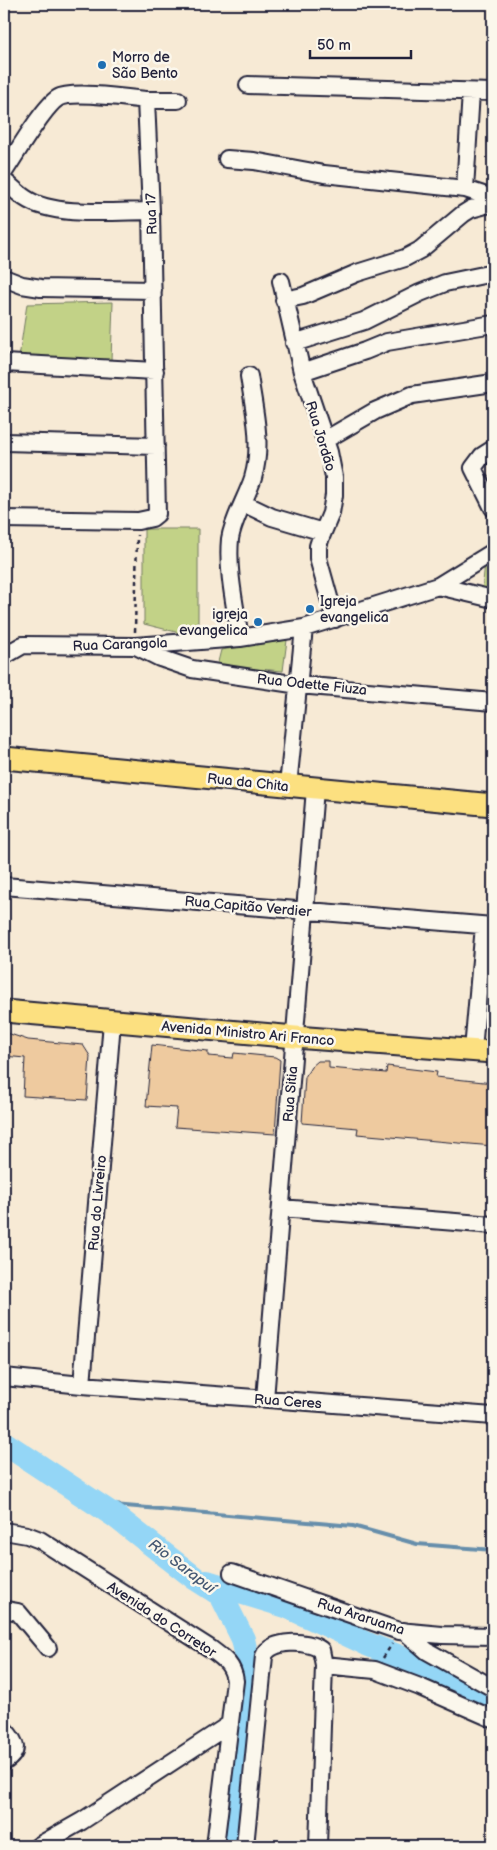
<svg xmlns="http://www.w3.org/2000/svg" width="497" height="1850" viewBox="0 0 497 1850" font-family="'Balsamiq Sans',sans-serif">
	<rect width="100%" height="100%" fill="#f7ead5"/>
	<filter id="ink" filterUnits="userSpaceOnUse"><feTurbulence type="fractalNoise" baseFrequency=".02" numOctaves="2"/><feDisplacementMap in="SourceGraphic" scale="10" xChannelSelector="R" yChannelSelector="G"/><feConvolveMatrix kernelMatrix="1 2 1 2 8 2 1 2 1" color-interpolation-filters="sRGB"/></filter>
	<g filter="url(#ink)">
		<path fill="#c2d287" stroke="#727a61" d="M113,302L111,360L19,358L27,304Z
			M144,529H198V635H188L144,624Z
			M493,558V592L482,591L485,563Z
			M287,640L283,671L217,666L221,650Z"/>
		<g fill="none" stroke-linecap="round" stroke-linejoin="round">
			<path stroke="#668eab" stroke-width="4" d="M78,1492L114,1505L353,1526L417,1544L493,1550"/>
			<path stroke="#94d6f6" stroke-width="24" d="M4,1443L115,1516L196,1579L221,1595L243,1639L253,1685L234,1846
				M207,1582L286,1606L367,1644L412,1662L469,1692L493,1701"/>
		</g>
		<path fill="#eeca9f" stroke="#22223b" d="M4,1032L28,1040L83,1045L90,1056L87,1100L23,1096L25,1058L4,1056Z
			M152,1045L208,1051V1056L233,1058L234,1053L275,1057L280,1060L275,1134L175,1127L177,1108L146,1106Z
			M318,1061H329V1068L386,1073L387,1066L437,1072L436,1077L493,1083V1146L357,1134L358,1128L302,1123L305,1077L311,1067Z"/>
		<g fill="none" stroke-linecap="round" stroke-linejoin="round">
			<defs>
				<path id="minor" d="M248,85L493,92
					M146,100H178
					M227,159L254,161L324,174L465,189L493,198
					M4,172C15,156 43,107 58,98C71,90 128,98 146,100L151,211L157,514L152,518L138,521L4,519
					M4,181C11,186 17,193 25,198C54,218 117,211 151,211
					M465,189L471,92
					M4,278L22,285L41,288L153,290
					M281,281L302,372L329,452L334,477V495L331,513L321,537L318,546V558L335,619
					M284,300L303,296L357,273L405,258L420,250L463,214L471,209L493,203
					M294,343L364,321L420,293L445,283L493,273
					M4,363L155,371
					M302,372L365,351L387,342L493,324
					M325,440L375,411L412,395L493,383
					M4,442L156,446
					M493,449L482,456L473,468L493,508
					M243,503L272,517L323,532
					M438,586L493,599
					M240,638C235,605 227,571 230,539C233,519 247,497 253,478C263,444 254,410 249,376
					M136,646L160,658L192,669L299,685L493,702
					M4,656L23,645L135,646L240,638L304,628L438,586L493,552
					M288,786L304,628
					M4,886L493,926
					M473,1050L484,926
					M281,1208L493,1225
					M4,1377L82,1385L493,1416
					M82,1385L112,1022
					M265,1399L315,789
					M4,1531L27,1535L40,1540L211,1649C223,1658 233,1664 235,1681L215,1846
					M232,1573L399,1631L442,1635L493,1636
					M4,1611L7,1610L18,1612L48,1648
					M404,1631L427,1651L493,1688
					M324,1665L375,1670L420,1687L493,1719
					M4,1729C16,1742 21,1751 4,1762
					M38,1846L82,1821L230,1724
					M245,1846L264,1656C270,1639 308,1640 321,1650L324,1665L318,1846"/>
				<path id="major" d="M4,758L493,805
					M4,1011L295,1037L493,1052"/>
			</defs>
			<use href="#minor" stroke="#22223b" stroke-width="20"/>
			<use href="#major" stroke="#22223b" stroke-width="25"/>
			<path stroke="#22223b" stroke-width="2.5" stroke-dasharray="4 4" stroke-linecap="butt" d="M135,632L137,535
				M383,1658L392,1644"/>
			<use href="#minor" stroke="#fbf7ec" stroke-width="16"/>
			<use href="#major" stroke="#fce080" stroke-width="21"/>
		</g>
	</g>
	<g fill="#1f6fb2" stroke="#fbf7ec" stroke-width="2">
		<circle cx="102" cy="65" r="5"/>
		<circle cx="310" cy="609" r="5"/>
		<circle cx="258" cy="622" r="5"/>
	</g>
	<g text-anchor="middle" stroke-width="5" stroke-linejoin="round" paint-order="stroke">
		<g font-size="14" fill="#22223b" stroke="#fbf7ec" text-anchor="start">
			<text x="112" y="62">Morro de<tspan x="112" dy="16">São Bento</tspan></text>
			<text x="320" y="606">Igreja<tspan x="320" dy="16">evangelica</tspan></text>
			<text x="248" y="619" text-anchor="end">igreja<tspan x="248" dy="16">evangelica</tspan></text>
		</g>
		<g font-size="14" fill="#22223b" stroke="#fbf7ec">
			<text transform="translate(151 214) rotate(-92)" y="5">Rua 17</text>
			<text transform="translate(321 436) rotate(73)" y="5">Rua Jordão</text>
			<text transform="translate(120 644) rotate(-2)" y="5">Rua Carangola</text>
			<text transform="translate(312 684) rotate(6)" y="5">Rua Odette Fiuza</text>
			<text transform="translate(248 782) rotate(6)" y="5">Rua da Chita</text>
			<text transform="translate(248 906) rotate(5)" y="5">Rua Capitão Verdier</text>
			<text transform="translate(248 1033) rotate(5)" y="5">Avenida Ministro Ari Franco</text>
			<text transform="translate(290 1094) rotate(-85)" y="5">Rua Sitia</text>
			<text transform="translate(97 1203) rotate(-85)" y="5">Rua do Livreiro</text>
			<text transform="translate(288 1401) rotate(4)" y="5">Rua Ceres</text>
			<text transform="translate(361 1616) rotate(18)" y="5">Rua Araruama</text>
			<text transform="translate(162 1619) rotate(33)" y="5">Avenida do Corretor</text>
		</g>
		<g font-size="15" font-style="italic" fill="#445873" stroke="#fbf7ec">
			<text transform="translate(182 1566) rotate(37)" y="5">Rio Sarapuí</text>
		</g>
	</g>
	<rect width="497" height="1850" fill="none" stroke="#fbf7ec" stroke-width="20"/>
	<rect x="10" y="10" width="477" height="1830" fill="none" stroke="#22223b" stroke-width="2" filter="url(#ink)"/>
	<path d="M310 50v8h101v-8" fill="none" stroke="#22223b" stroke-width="2.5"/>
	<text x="317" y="50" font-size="15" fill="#22223b" stroke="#fbf7ec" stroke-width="4" paint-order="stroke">50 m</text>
</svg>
